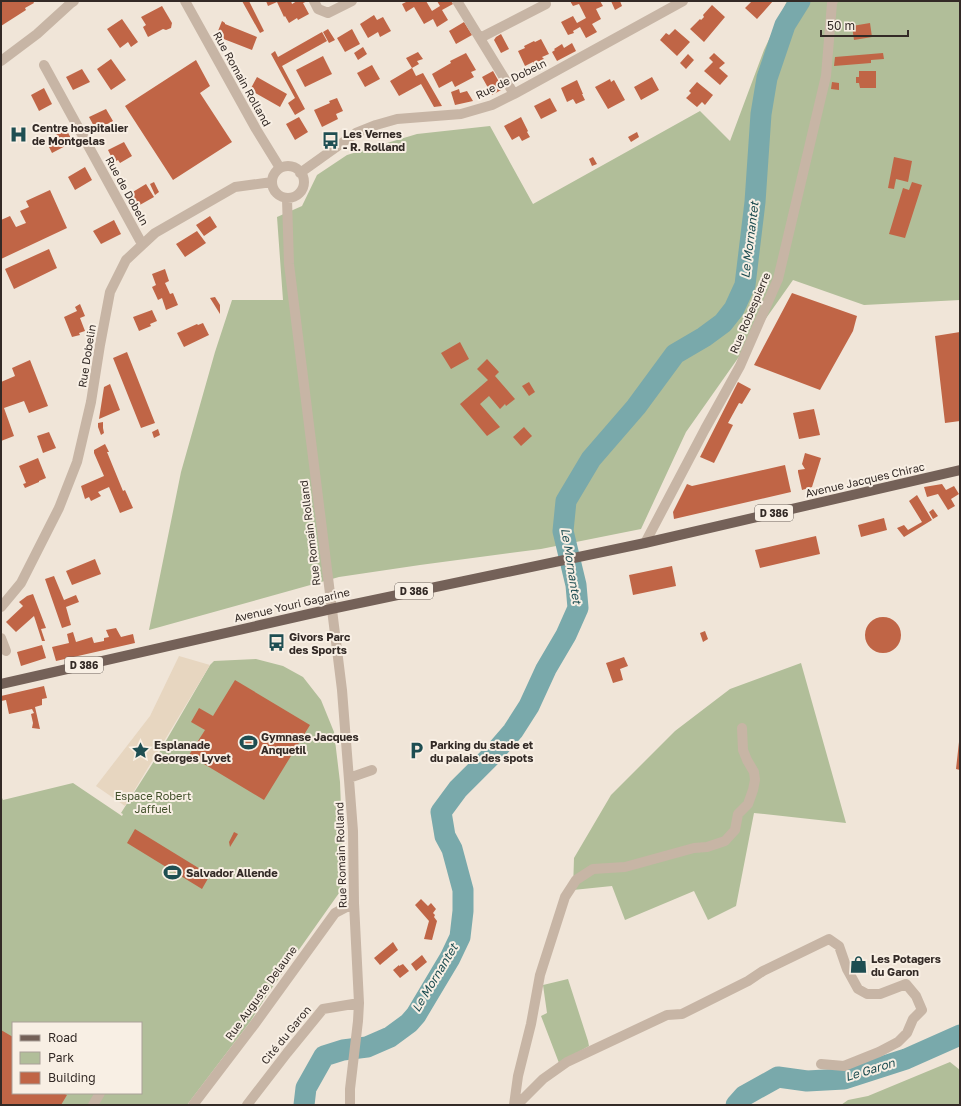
<svg xmlns="http://www.w3.org/2000/svg" width="961" height="1106" viewBox="0 0 961 1106" font-family="'Golos Text',sans-serif">
	<rect width="100%" height="100%" fill="#f0e5d8"/>
	<path fill="#b1be99" fill-rule="evenodd" d="M787,1H960V300L864,305L793,280L686,432L641,529L541,549L420,565L339,577L149,630L181,472L215,352L232,300H283L277,217L302,206L317,175L347,155L417,134L490,126L533,204L700,111L730,141L764,50Z
		M256,659L283,666L303,677L321,700L334,732L340,782L344,886L267,995L250,1022L187,1105H1V796L3,800L73,783L122,816L123,814L121,813L156,758L210,665L214,661ZM13,1023H141V1093H13Z
		M801,663L846,823L754,813L736,906L708,920L694,891L625,920L612,886L573,890L574,858L611,795L675,731L730,689Z
		M568,979L588,1041L589,1046L559,1063L541,1016L547,1013L543,985Z
		M950,1062L960,1070V1105H841L848,1100L868,1096Z"/>
	<path fill="#e7d6c0" d="M179,656L210,665L125,806L96,786L150,716Z"/>
	<g fill="none" stroke-linecap="round" stroke-linejoin="round">
		<path stroke="#79a9ab" stroke-width="21" d="M304,1105L306,1088L324,1056L343,1050L367,1047L390,1037L409,1023L416,1015L450,958L460,937L463,911V890L452,849L445,836L441,812L458,789L494,753L513,731L529,706L546,669L566,635L578,608L576,585L563,531L566,501L591,459L636,407L675,354L704,337L723,323L734,309L745,285L755,202L761,114L767,78L785,25L800,1
			M736,1105L744,1096L778,1077L807,1081L844,1079L906,1059L960,1035"/>
	</g>
	<path fill="#c06546" d="M1,1H33L34,3L25,8L26,10L1,26Z
		M242,1H249L264,31L260,33Z
		M266,1H291L292,4L297,1H308L303,3L309,14L298,20L297,18L289,23L285,16L284,17L277,2L268,6Z
		M408,1H426L432,11L440,6L437,1H451L453,4L442,10L448,20L437,27L433,19L424,24L414,7L406,12L402,4Z
		M570,1H600L603,6L596,9L601,19L592,24L597,32L586,38L580,27L573,31L574,33L568,35L561,22L573,16L577,23L586,18L579,4L573,6Z
		M611,1H620L622,6L615,10Z
		M752,1H773L757,19L745,8Z
		M712,5L725,17L704,42L690,29L700,19L701,20L704,17L703,15Z
		M162,6L172,23L171,28L166,30L163,29L148,37L143,27L146,25L141,17Z
		M374,15L377,20L383,17L391,31L380,37L378,32L368,38L360,24Z
		M122,19L138,42L131,47L128,42L120,48L107,29Z
		M222,21L225,23V24L257,37L252,50L216,36Z
		M464,22L472,35L456,44L449,31Z
		M870,23L872,37L854,40L852,26Z
		M328,29L335,40L329,43L323,32Z
		M352,29L360,44L345,52L337,38Z
		M675,29L690,42L677,56L660,40L666,33L669,35Z
		M322,32L327,41L282,66L305,109L295,115L288,103L295,98L271,54L275,51L278,57Z
		M501,34L509,49L501,53L494,40L496,37Z
		M541,39L549,54L542,57L544,59L534,64L533,62L525,66L518,51L525,48L524,46L534,41L535,42Z
		M572,43L576,51L557,61L552,52L555,50L554,49L562,44L564,48Z
		M363,47L367,54L358,60L354,53Z
		M418,52L423,59L417,61L419,64L412,68L406,58Z
		M466,53L476,70L471,72L474,77L455,87L452,81L439,88L432,74L451,63L450,61Z
		M714,53L725,63L719,68L728,76L720,85L704,71L713,62L709,58Z
		M883,53L884,59L871,60V63L834,66L835,57Z
		M688,54L694,60L686,69L680,63Z
		M323,56L332,74L305,87L296,70Z
		M111,59L126,80L111,90L97,69Z
		M196,60L210,86L200,93L232,142L173,180L125,106Z
		M372,65L380,79L365,87L357,73Z
		M412,68L416,76L423,73L442,106L434,107L421,84L399,96L390,81Z
		M82,69L90,82L73,90L66,77Z
		M493,71L503,89L492,95L482,77Z
		M859,71H876V88H860L859,83H856V77H859Z
		M257,77L287,94L280,107L250,90Z
		M652,77L659,90L641,100L634,87Z
		M610,79L611,82L614,80L625,100L608,109L595,87Z
		M577,80L583,94H582L585,100L576,104L573,99L567,102L561,88Z
		M697,82L713,95L705,105L702,102L697,107L686,98L691,93L689,91Z
		M832,82L839,83V90L831,89Z
		M44,88L52,104L39,111L31,95Z
		M459,89L460,93L467,91L473,101L455,105L451,92Z
		M337,98L343,111L336,114L338,119L322,127L314,110L330,103L329,101Z
		M550,98L557,111L541,119L534,106Z
		M106,109L113,121L96,130L89,117Z
		M299,117L308,132L295,140L286,124Z
		M521,117L528,131L527,132L530,137L522,141L519,136L512,140L504,126Z
		M66,129L73,142L52,153L46,141Z
		M637,132L639,137L631,142L628,137Z
		M124,142L132,156L120,163L118,160L114,162L108,150Z
		M593,157L597,164L592,166L589,159Z
		M894,157L912,161L908,182L896,179L894,189L888,188Z
		M85,167L92,180L75,190L68,177Z
		M154,182L159,192L155,195L150,184Z
		M912,182L922,185L905,238L889,234L903,188L909,190Z
		M146,184L154,197L138,206L131,193Z
		M50,190L67,228L1,259V220L10,216L16,227L26,223L20,211L29,207L26,201Z
		M210,216L217,227L204,236L196,225Z
		M114,220L121,234L101,244L93,231Z
		M197,231L206,243L185,257L176,244Z
		M49,249L57,268L14,289L5,269Z
		M165,269L169,281L165,283L170,294L173,293L178,305L166,310L162,298L158,300L152,287L156,285L152,274Z
		M792,293L857,316L853,331L820,390L754,365Z
		M215,297L220,305V314L210,298Z
		M80,304L85,316L80,318L85,331L79,333L80,335L72,337L64,317L77,311L75,307Z
		M152,310L157,321L150,324L151,326L139,331L133,317Z
		M203,323L209,335L184,347L177,333L197,324L198,325Z
		M960,332V421L945,423L935,336Z
		M460,342L469,359L451,369L441,353Z
		M127,352L155,423L141,428L113,358Z
		M487,359L499,372L495,376L515,399L506,406L505,404L500,409L489,396L480,404L500,427L487,436L460,404L488,380L477,369Z
		M30,360L48,406L29,413L24,401L4,408L14,436L1,441V382L15,376L12,368Z
		M529,382L535,392L529,396L522,386Z
		M738,382L751,389L742,404L739,403L728,423L733,425L714,463L700,457Z
		M110,384L120,410L99,419L104,387Z
		M814,409L820,435L799,439L793,413Z
		M103,422V428L104,433L101,435L98,427V423Z
		M524,427L532,436L521,446L513,437Z
		M158,429L160,435L154,438L152,432Z
		M49,432L56,448L43,453L37,436Z
		M105,444L109,452H107L123,491L125,490L133,508L120,513L109,487L98,492L101,496L91,501L89,497L85,499L81,486L104,476L94,453V450Z
		M805,453L821,458L812,487L802,490L798,472V470L805,469L802,464Z
		M38,458L46,478L39,481V482L25,488L23,484L26,483L19,466Z
		M785,465L791,492L674,519L673,512L687,484L692,486Z
		M942,484L946,490L954,486L959,494L951,499L955,506L948,510L938,494L927,497L924,487Z
		M917,495L932,520L904,537L897,528L904,525L908,530L922,522L909,501Z
		M933,509L938,516L933,519L929,512Z
		M884,518L887,530L861,537L858,525Z
		M816,536L820,554L760,568L755,550Z
		M95,559L101,574L72,585L66,571Z
		M672,566L676,586L633,595L629,575Z
		M54,576L64,600L76,595L79,602L66,607L71,625L62,628L45,579Z
		M33,594L46,628L41,629L45,641H42L34,616L16,632L6,622L23,606L19,602L27,596Z
		M865 635a18 18 0 1 1 36 0a18 18 0 1 1-36 0Z
		M116,628L121,637L133,634L135,643L56,661L52,647L69,643L67,634L73,632L76,642L92,637L94,643L104,641V638L109,637L106,630Z
		M705,631L708,639L703,642L700,633Z
		M42,645L46,658L21,666L17,652Z
		M624,657L628,666L620,669L623,680L613,683L606,663Z
		M235,680L310,725L264,800L189,755L205,730L191,722L199,708L213,716Z
		M44,686L47,698L42,699V705L35,707L40,729L32,728L33,723L31,714L34,713L32,709L9,714L6,700L1,701V696Z
		M959,742H960V770L956,769Z
		M135,829L210,875L202,889L127,843Z
		M234,832L238,834L230,847L229,842Z
		M421,899L428,906L431,903L436,909L433,913L435,915L434,917L437,921L432,940L424,939L429,921L415,905Z
		M393,942L398,950L380,965L374,958Z
		M422,955L427,962L416,971L411,964Z
		M403,964L409,971L400,978L393,970L399,965V966Z
		M1,1030L13,1037V1093H63L67,1095L61,1105H1Z"/>
	<g fill="none" stroke-linecap="round" stroke-linejoin="round">
		<path stroke="#c7b5a5" stroke-width="10" d="M185,1L256,129L280,168
			M314,1L318,9L328,13L352,1
			M457,1L514,94
			M480,38L546,4L544,1
			M1,61L37,34L71,3L74,1
			M44,65L142,244
			M272 182a16 16 0 1 1 32 0a16 16 0 1 1-32 0Z
			M300,173L356,133L376,125L397,119L461,114L492,105L514,94L683,1
			M287,199L289,264L342,690L353,831L354,903L359,1003L358,1021L350,1089V1105
			M645,543L705,429L740,366L778,279L826,76L832,3L833,1
			M1,607L21,583L59,508L77,462L91,402L100,345L110,292L126,260L155,233L235,187L272,182
			M1,638L6,651
			M349,778L372,770
			M93,1105L100,1093
			M193,1105L254,1025L335,913L354,903
			M247,1105L287,1053L323,1009L359,1003
			M514,1105L518,1076L531,1024L540,975L565,897L576,880L593,869L625,867L694,848L707,847L725,841L735,830L738,814L748,804L753,790L755,780L754,772L747,760L743,750L742,728
			M517,1105L543,1079L567,1062L667,1015L682,1014L748,981L763,971L829,939L839,946L847,969L858,989L867,994H880L906,984L916,996L922,1010L913,1019L907,1033L898,1042L879,1052L844,1066L821,1064"/>
		<path stroke="#746158" stroke-width="10" d="M1,684L331,609L645,543L960,470"/>
	</g>
	<defs>
		<symbol id="hospital-bare" viewBox="-9 -9 18 18"><path d="M-5-5h3v3.5h4V-5h3V5h-3V1.5h-4V5h-3Z" fill="#1e4e52" stroke="#f8efe4" stroke-width="2.5" paint-order="stroke"/></symbol>
		<symbol id="bus-bare" viewBox="-9 -9 18 18"><path d="M-5-6H5V4H4V6H2V4H-2V6H-4V4H-5ZM-3.5-4V0h7V-4ZM-3.5 1.2v1.5H-2V1.2ZM2 1.2v1.5H3.5V1.2Z" fill="#1e4e52" stroke="#f8efe4" stroke-width="2.5" paint-order="stroke"/></symbol>
		<symbol id="stadium-bare" viewBox="-9 -9 18 18"><path d="M0-5a6.5 5 0 1 0 0 10a6.5 5 0 1 0 0-10ZM-3.5-1.8h7v3.6h-7Z" fill="#1e4e52" stroke="#f8efe4" stroke-width="2.5" paint-order="stroke"/></symbol>
		<symbol id="sight-bare" viewBox="-9 -9 18 18"><path d="M0-6L1.8-2.2L6-1.7L2.9 1.2L3.7 5.4L0 3.3L-3.7 5.4L-2.9 1.2L-6-1.7L-1.8-2.2Z" fill="#1e4e52" stroke="#f8efe4" stroke-width="2.5" paint-order="stroke"/></symbol>
		<symbol id="parking-bare" viewBox="-9 -9 18 18"><path d="M-3.5-5.5H1a3.5 3.5 0 0 1 0 7H-1V5.5H-3.5ZM-1-3.4V-.6H.8a1.4 1.4 0 0 0 0-2.8Z" fill="#1e4e52" stroke="#f8efe4" stroke-width="2.5" paint-order="stroke"/></symbol>
		<symbol id="shop-bare" viewBox="-9 -9 18 18"><path d="M-5-2.5h2.3a2.7 3.5 0 0 1 5.4 0H5L5.5 6h-11ZM-1.5-2.5h3a1.5 2.3 0 0 0-3 0Z" fill="#1e4e52" stroke="#f8efe4" stroke-width="2.5" paint-order="stroke"/></symbol>
	</defs>
	<g fill-rule="evenodd">
		<use href="#hospital-bare" x="6" y="122" width="25" height="25"/>
		<use href="#bus-bare" x="318" y="128" width="25" height="25"/>
		<use href="#bus-bare" x="264" y="630" width="25" height="25"/>
		<use href="#stadium-bare" x="236" y="730" width="25" height="25"/>
		<use href="#sight-bare" x="128" y="738" width="25" height="25"/>
		<use href="#parking-bare" x="404" y="738" width="25" height="25"/>
		<use href="#stadium-bare" x="160" y="860" width="25" height="25"/>
		<use href="#shop-bare" x="846" y="952" width="25" height="25"/>
	</g>
	<g text-anchor="middle" stroke-width="4" stroke-linejoin="round" paint-order="stroke">
		<g fill="#f8efe4" stroke="#6e655f" stroke-width="1">
			<rect x="755" y="505" width="38" height="16" rx="3"/>
			<rect x="395" y="583" width="38" height="16" rx="3"/>
			<rect x="65" y="657" width="38" height="16" rx="3"/>
		</g>
		<g font-size="10" font-weight="bold" fill="#332a26">
			<text x="774" y="517">D 386</text>
			<text x="414" y="595">D 386</text>
			<text x="84" y="669">D 386</text>
		</g>
		<g font-size="11" fill="#332a26" stroke="#f8efe4">
			<text transform="translate(242 79) rotate(61)" y="4">Rue Romain Rolland</text>
			<text transform="translate(511 79) rotate(-26)" y="4">Rue de Dobeln</text>
			<text transform="translate(127 191) rotate(61)" y="4">Rue de Dobeln</text>
			<text transform="translate(750 313) rotate(-67)" y="4">Rue Robespierre</text>
			<text transform="translate(87 356) rotate(-81)" y="4">Rue Dobelin</text>
			<text transform="translate(865 480) rotate(-13)" y="4">Avenue Jacques Chirac</text>
			<text transform="translate(310 533) rotate(-97)" y="4">Rue Romain Rolland</text>
			<text transform="translate(292 605) rotate(-13)" y="4">Avenue Youri Gagarine</text>
			<text transform="translate(341 855) rotate(-92)" y="4">Rue Romain Rolland</text>
			<text transform="translate(261 993) rotate(-54)" y="4">Rue Auguste Delaune</text>
			<text transform="translate(286 1035) rotate(-51)" y="4">Cité du Garon</text>
		</g>
		<g font-size="11" font-weight="bold" fill="#332a26" stroke="#f8efe4" text-anchor="start">
			<text x="32" y="132">Centre hospitalier<tspan x="32" dy="13">de Montgelas</tspan></text>
			<text x="343" y="138">Les Vernes<tspan x="343" dy="13">- R. Rolland</tspan></text>
			<text x="289" y="641">Givors Parc<tspan x="289" dy="13">des Sports</tspan></text>
			<text x="261" y="741">Gymnase Jacques<tspan x="261" dy="13">Anquetil</tspan></text>
			<text x="154" y="749">Esplanade<tspan x="154" dy="13">Georges Lyvet</tspan></text>
			<text x="430" y="749">Parking du stade et<tspan x="430" dy="13">du palais des spots</tspan></text>
			<text x="186" y="877">Salvador Allende</text>
			<text x="871" y="963">Les Potagers<tspan x="871" dy="13">du Garon</tspan></text>
		</g>
		<g font-size="11" fill="#42502b" stroke="#f8efe4">
			<text x="153" y="800">Espace Robert<tspan x="153" dy="13">Jaffuel</tspan></text>
		</g>
		<g font-size="12" font-style="italic" fill="#1e4e52" stroke="#f8efe4">
			<text transform="translate(750 240) rotate(-83)" y="4">Le Mornantet</text>
			<text transform="translate(571 566) rotate(81)" y="4">Le Mornantet</text>
			<text transform="translate(435 978) rotate(-59)" y="4">Le Mornantet</text>
			<text transform="translate(870 1070) rotate(-17)" y="4">Le Garon</text>
		</g>
	</g>
	<rect width="961" height="1106" fill="none" stroke="#332a26" stroke-width="4"/>
	<rect x="12" y="1022" width="130" height="72" fill="#f8efe4" stroke="#a9a098"/>
	<rect x="20" y="1035" width="20" height="6" fill="#746158" stroke="#a9a098"/>
	<text x="48" y="1042" font-size="12" fill="#332a26">Road</text>
	<rect x="20" y="1052" width="20" height="12" fill="#b1be99" stroke="#a9a098"/>
	<text x="48" y="1062" font-size="12" fill="#332a26">Park</text>
	<rect x="20" y="1072" width="20" height="12" fill="#c06546" stroke="#a9a098"/>
	<text x="48" y="1082" font-size="12" fill="#332a26">Building</text>
	<path d="M821 30v6h87v-6" fill="none" stroke="#332a26" stroke-width="2"/>
	<text x="827" y="30" font-size="12" fill="#332a26" stroke="#f8efe4" stroke-width="3" paint-order="stroke">50 m</text>
</svg>
